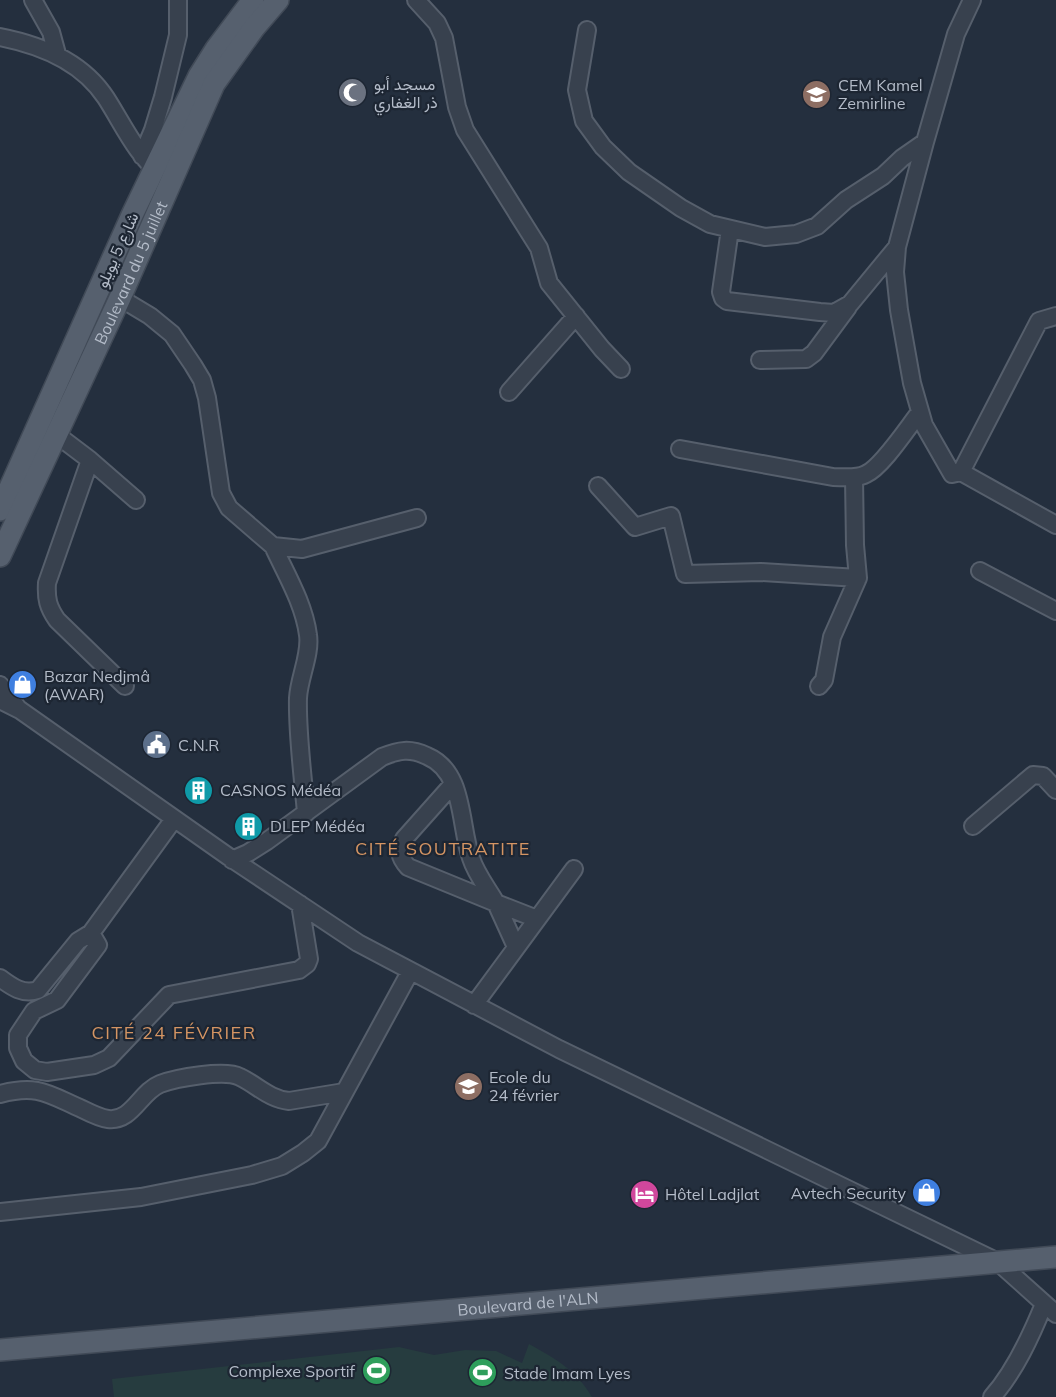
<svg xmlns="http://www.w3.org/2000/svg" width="1056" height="1397" viewBox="0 0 1056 1397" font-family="Mulish,Vazirmatn,sans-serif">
	<rect width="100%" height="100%" fill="#242f3e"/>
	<path fill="#263c3f" d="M529,1344C556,1359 576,1370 592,1397H114L112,1379L399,1347L434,1355L465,1350L496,1351L522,1363Z"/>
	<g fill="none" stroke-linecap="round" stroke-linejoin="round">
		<defs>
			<path id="minor" d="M33,0L51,32L57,54
				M416,0L437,23L444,38L457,107L465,130L539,248L549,283L602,349L621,369
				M587,30L577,90L584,121L603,147L629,172L681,208L710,224L765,237L796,234L817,226L846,200L883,176L902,158L925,142L956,34L972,0
				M0,37C41,45 82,61 106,98C124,126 136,155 163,176
				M925,142L897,247L895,272L899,310L912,383L924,425L952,474L961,472L1039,321L1056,316
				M142,156L153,130L163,97L178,35V0
				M730,229L721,292L723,298L727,301L820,312L834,313L850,304L897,247
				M120,298L150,316L172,334L193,365L202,380L207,398L221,493L229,508L273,546L302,549L417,518
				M760,360L806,359L814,353L848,307
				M509,392L576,316
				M57,435L90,460L136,500
				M680,449L833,477C843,477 857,479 866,474C882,467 908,427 920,412
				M90,460L47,583C46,599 48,607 57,620L125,686
				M961,472L1056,525
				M598,486L635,527L671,516L685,574L761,572L858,578
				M273,546C286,574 304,604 308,635C311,654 299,678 298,698C297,733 303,777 306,813
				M980,571L1056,611
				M0,685L17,707
				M819,686L824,680L832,637L858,578L855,545L854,477
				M0,700L20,710L229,857L358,943L559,1049L998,1262L1056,1314
				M453,784L404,839C398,850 399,857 408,867L496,903
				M973,826L1033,775L1043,776L1056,790
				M232,860L248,853L267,841L382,757C399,750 410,748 427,756C465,772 459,824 471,858C476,874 488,889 496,903
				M91,933L98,945L57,1000L34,1011L18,1035V1048L24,1061L35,1070L47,1072L94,1065L109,1058L169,995L299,970L307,964L309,959L300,904
				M516,947L496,903L537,919
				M0,978C12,987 23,995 38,990L78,941L91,933L174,819
				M474,1005L574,869
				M0,1094C38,1084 48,1094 82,1109C90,1113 100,1118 108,1119C132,1122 140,1092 160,1084C176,1078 225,1069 240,1077C257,1085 269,1099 289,1101L344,1092
				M0,1212L141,1197L252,1175L282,1166L303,1153L318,1141L410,972
				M992,1397C1015,1371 1031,1336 1044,1304"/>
			<g id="major">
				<path d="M0,510L133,213L199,76L216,49L253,0"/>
				<path id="s1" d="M0,556L120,298L214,84L254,28L278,0"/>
				<path id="s2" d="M0,1350L1056,1257"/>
			</g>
		</defs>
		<use href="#minor" stroke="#565f6c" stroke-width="20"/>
		<use href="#major" stroke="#414a57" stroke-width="24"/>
		<use href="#minor" stroke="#38414e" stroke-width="16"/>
		<use href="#major" stroke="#56606e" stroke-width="21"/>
	</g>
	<defs>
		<symbol id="mosque-disc" viewBox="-11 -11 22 22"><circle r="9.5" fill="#6b7280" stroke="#1d2633"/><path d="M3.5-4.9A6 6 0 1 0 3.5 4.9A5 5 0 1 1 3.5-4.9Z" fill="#fff"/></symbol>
		<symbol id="school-disc" viewBox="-11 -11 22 22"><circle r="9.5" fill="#8d6e63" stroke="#1d2633"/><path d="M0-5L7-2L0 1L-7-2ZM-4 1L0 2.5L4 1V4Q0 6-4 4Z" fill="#fff"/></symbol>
		<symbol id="shop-disc" viewBox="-11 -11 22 22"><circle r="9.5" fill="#3f7fe0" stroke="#1d2633"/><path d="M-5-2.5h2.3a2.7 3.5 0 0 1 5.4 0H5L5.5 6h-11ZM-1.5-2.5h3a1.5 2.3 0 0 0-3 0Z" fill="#fff"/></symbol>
		<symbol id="civic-disc" viewBox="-11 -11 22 22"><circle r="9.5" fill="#5c6f8a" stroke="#1d2633"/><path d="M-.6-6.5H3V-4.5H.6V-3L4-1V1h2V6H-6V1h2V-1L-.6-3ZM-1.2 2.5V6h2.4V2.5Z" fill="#fff"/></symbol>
		<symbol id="building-disc" viewBox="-11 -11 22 22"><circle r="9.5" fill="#0f9aa8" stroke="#1d2633"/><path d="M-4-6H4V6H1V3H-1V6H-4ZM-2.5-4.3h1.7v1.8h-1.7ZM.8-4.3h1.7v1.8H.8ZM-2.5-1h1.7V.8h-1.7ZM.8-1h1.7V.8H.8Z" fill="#fff"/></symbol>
		<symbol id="hotel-disc" viewBox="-11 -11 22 22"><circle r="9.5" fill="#d1479c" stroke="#1d2633"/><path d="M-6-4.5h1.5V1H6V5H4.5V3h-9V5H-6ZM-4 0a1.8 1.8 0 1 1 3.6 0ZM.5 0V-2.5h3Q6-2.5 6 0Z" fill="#fff"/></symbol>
		<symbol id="stadium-disc" viewBox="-11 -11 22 22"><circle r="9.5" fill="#2e9e5b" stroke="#1d2633"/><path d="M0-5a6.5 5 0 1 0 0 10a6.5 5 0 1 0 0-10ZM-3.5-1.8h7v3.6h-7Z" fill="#fff"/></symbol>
	</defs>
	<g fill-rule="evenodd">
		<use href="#mosque-disc" x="336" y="76" width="33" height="33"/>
		<use href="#school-disc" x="800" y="78" width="33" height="33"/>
		<use href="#shop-disc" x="6" y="668" width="33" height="33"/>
		<use href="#civic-disc" x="140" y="728" width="33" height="33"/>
		<use href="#building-disc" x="182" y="774" width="33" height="33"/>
		<use href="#building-disc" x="232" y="810" width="33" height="33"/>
		<use href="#school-disc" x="452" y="1070" width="33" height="33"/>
		<use href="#shop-disc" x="910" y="1176" width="33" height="33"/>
		<use href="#hotel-disc" x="628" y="1178" width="33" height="33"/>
		<use href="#stadium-disc" x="360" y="1354" width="33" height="33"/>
		<use href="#stadium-disc" x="466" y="1356" width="33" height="33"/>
	</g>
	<g text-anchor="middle" stroke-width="4.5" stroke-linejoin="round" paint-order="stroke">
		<g font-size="16" fill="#b4bcc9" stroke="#1d2633" text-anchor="start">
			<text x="374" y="90">مسجد أبو<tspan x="374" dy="18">ذر الغفاري</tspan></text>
			<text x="838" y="91">CEM Kamel<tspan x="838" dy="18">Zemirline</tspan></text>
			<text x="44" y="682">Bazar Nedjmâ<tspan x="44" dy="18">(AWAR)</tspan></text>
			<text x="178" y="751">C.N.R</text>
			<text x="220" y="796">CASNOS Médéa</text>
			<text x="270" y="832">DLEP Médéa</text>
			<text x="489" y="1083">Ecole du<tspan x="489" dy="18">24 février</tspan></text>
			<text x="906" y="1199" text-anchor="end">Avtech Security</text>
			<text x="665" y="1200">Hôtel Ladjlat</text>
			<text x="355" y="1377" text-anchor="end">Complexe Sportif</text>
			<text x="504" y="1379">Stade Imam Lyes</text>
		</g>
		<g font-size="16" fill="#b4bcc9" stroke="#1d2633">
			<text transform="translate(117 250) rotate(-66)" y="6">شارع 5 يويلو</text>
			<text dy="6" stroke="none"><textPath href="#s1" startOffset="312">Boulevard du 5 juillet</textPath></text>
			<text dy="6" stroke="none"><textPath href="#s2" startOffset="530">Boulevard de l'ALN</textPath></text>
		</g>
		<g font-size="18" letter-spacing="1.5" fill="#d59563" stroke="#1d2633">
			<text x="443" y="855">CITÉ SOUTRATITE</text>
			<text x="174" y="1039">CITÉ 24 FÉVRIER</text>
		</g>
	</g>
</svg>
